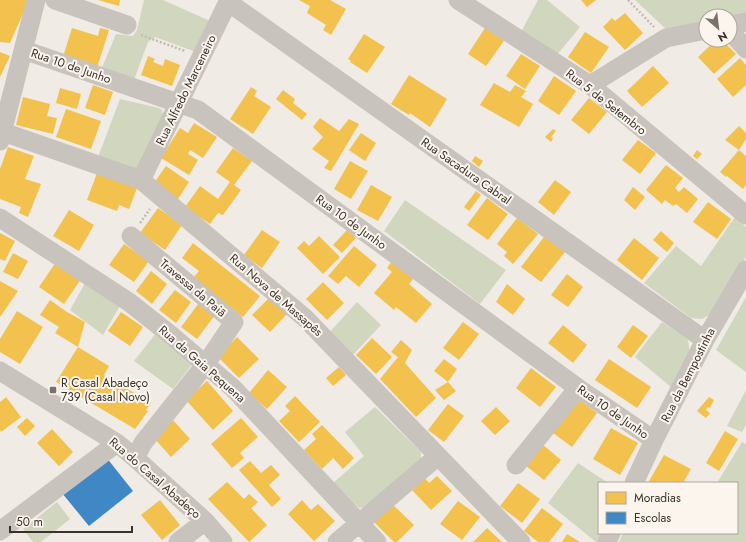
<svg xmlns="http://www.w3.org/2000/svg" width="746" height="542" viewBox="0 0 746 542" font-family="Jost,sans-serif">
	<rect width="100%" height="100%" fill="#f0ebe5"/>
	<path fill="#d1d6bf" d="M144,0H163L210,21L196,52L155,37L148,42L134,80L101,70L116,34L133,36L137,30Z
		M538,0H547L580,27L556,56L522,30Z
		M635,0H746V15L706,16V24L669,32Z
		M120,99L159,108L162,110L163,116L137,169L98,157Z
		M405,200L506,270L480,304L384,231Z
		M735,217L746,227V257L713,313L702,319L691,318L644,283L676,246L701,266Z
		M85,283L121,304L103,335L70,310Z
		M746,297V372L716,350Z
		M357,302L381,325L352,356L328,334Z
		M662,322L682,335L688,340L690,355L671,387L635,357Z
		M156,333L194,362L173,389L134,361Z
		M746,390V425L742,432L727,426Z
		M375,407L421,452V459L366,507L359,508L333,483L364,456L345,432Z
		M742,442L746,444V542H619L623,533H737V483H717Z
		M578,463L608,483H599V533H604L600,542H596L548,503Z
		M57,502L70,519L41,542H33L23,529Z"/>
	<path fill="#f2c14e" d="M0,0H29L10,43L0,42Z
		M98,0H120L119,6Z
		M299,0H330L346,9L331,35L323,30L326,25L307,13L310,6Z
		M581,0H596L587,7Z
		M625,13L643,33L625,50L603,27L612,18L615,21Z
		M72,28L98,36L100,28L109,30L97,68L63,57Z
		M485,28L504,41L486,66L468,54Z
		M585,32L609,47L591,73L568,57Z
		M364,34L385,47L367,73L350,62L351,61L348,59Z
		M716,40H722L736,54L714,74L698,57Z
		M0,52L10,56L0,77Z
		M521,54L540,66L525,89L506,76Z
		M148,56L155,59L153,62L163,66L165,59L180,65L172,86L141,75Z
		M740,58L746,65V85L733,97L717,79Z
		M653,66L669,83L642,107L627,91Z
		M409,75L447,99L430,127L410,113L409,115L391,104Z
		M554,76L576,91L559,115L538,101Z
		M494,83L510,92L515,85L526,91L521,97L533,104L519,127L480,105Z
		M93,85L113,92L105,115L85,108Z
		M251,87L257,91L254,96L271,107L253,134L230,119Z
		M60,88L81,94L77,109L56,103Z
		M283,90L295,99L293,103L307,114L302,120L276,99Z
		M23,97L50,104L47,116L57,118L53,134L16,125Z
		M589,98L607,112L589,134L571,120Z
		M66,109L101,121L91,149L56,137Z
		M320,118L339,131L349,119L359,124L331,171L324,168L329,161L312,149L323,137L313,127Z
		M194,123L217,137L203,158L190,150L188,154L198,160L189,175L161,158L180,128L188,133Z
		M739,126L746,133V139L739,150L725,140Z
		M553,129L556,131L551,137L553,139L551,142L545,137Z
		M361,133L376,143L365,161L349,150Z
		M638,140L656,153L640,174L622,160Z
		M8,147L34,156L25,179L41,184L28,217L19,213L21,207L0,199V169Z
		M233,148L252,161L234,185L241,190L223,215L218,213L210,224L185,207L200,186L218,199L230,182L216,172Z
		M697,150L702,154L697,159L693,156Z
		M739,150L746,156V185L743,189L727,176L726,177L720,172Z
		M475,156L483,161L479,167L472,161Z
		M350,161L368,171L351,199L334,189Z
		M666,165L683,178L675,188L679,192L684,187L698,199L687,213L676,204L673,206L665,200L662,204L646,190Z
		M166,166L189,182L178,199L154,183Z
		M97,173L137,188L129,209L119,205L117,211L87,200Z
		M555,180L571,192L554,215L538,202Z
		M371,185L392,197L378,221L357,210Z
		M633,187L645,197L635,210L624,200Z
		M476,191L481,195L469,211L464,207Z
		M487,198L508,214L488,240L467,225Z
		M708,202L731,219L717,239L693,222Z
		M158,208L182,225L165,250L140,233Z
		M69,210L94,225L79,251L53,236Z
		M517,218L538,234L513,264L504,256L507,252L497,244Z
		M262,230L280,242L262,268L244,255Z
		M347,230L356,238L342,253L333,245Z
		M661,231L674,243L667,252L653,240Z
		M0,233L15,241L5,261L0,259Z
		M319,236L340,257L323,274L297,248L304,241L309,246Z
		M544,237L565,252L541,282L521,267Z
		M634,238L659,258L642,280L617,260Z
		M193,243L260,296L243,317L193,278L199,271L182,258Z
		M124,244L149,261L134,282L109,265Z
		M354,246L377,265L359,287L346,276L338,284L328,276Z
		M13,253L28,261L18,279L3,272Z
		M392,261L413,279L409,284L432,304L416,323L396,307L394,310L374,293L392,272L387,268Z
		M56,262L81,279L64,304L39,287Z
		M151,271L167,284L152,304L136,291Z
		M567,274L583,287L568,307L551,295Z
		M0,281L18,291L0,317Z
		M323,282L344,303L327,320L306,299Z
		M507,284L525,299L513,315L496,302Z
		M175,290L191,302L176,323L159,310Z
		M269,298L287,314L270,332L252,315Z
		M50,300L67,312L85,322L78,347L55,333L59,327L40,315Z
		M199,303L215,315L197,339L181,327Z
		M17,311L43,327L20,364L0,352V339Z
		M121,312L143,327L130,346L108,331Z
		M463,322L479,334L459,360L443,348Z
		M563,325L587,345L573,363L548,343Z
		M633,325L648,336L631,358L617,347Z
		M237,337L259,359L239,378L218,357Z
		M372,338L392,357L376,374L356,355Z
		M401,340L412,350L405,363L436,398L416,417L380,379L398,357L391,352Z
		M78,347L109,366L104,375L151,403L146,410L148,411L135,429L56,382Z
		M444,359L457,369L448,382L434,371Z
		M609,359L651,387L637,408L595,380Z
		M339,367L346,375L333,386L326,378Z
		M531,368L556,387L540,407L516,388Z
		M268,370L287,387L267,409L249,393Z
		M207,381L233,411L213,430L186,400Z
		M448,382L456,391L444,400L435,390Z
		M295,396L320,422L299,442L279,421L290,411L285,406Z
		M6,397L21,417L1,432L0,430V402Z
		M709,397L714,400L710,408L708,407L706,410L710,413L706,418L697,411Z
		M578,399L597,413L572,447L553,433Z
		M448,404L464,416L444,442L428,430Z
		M496,407L510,421L495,435L481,421Z
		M27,418L35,426L25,436L17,427Z
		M241,418L258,437L240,453L244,458L232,468L211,444Z
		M172,419L190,439L171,457L153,437Z
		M322,425L354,458L343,469L333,458L322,469L304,450L316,439L312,434Z
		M611,428L638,443L620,475L593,459Z
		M52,429L73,452L59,466L37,443Z
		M725,431L738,439L719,471L706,463Z
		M542,444L561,460L544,480L525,465Z
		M664,455L691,469L683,483H648Z
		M250,461L261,473L271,465L280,475L269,485L281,499L272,507L239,470Z
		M437,476L452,491L431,510L412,490L425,478L429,483Z
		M227,482L244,499L249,494L258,502L251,508L267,525L249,542L208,499Z
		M518,483L540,499L522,523L500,506Z
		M160,500L180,525L162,540L141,515Z
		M302,500L311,510L318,504L335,521L314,541L288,514Z
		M458,501L480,517L462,540L440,524Z
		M392,504L414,525L397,542H394L374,522Z
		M542,508L563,524L549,542H538L524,531Z
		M487,528L502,542H473Z
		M567,534L580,542H562Z"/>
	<path fill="#3f88c5" d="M106,457L133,491L89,526L62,493Z"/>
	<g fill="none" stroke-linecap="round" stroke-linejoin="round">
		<path stroke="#c2bbb6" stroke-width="2.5" stroke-dasharray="2 2" stroke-linecap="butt" d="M628,0L654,27
			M141,35L185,51
			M140,223L150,209"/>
		<path stroke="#c9c3be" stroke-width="19" d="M55,0L127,25
			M458,0L590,85L746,215
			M228,2L705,340
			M730,25L746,22
			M730,31L746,49
			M24,50L198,110L578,388L654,440
			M590,85L666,38L706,30
			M3,132L141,180L305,318L521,542
			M0,141L36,0
			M141,180L229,0
			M0,218L129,302L172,336L233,388L377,542
			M131,236L234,322L205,365L143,443L135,458
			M0,371L117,443L135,458L205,521L223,542
			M516,465L578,388
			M634,483L654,440L705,340L746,270
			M0,531L117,443
			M178,542L205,521
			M337,542L438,456
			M607,542L611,533"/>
	</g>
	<rect fill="#7a716c" stroke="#fbf5ee" stroke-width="1.5" x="49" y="386" width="8" height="8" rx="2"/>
	<g text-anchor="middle" stroke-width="4" stroke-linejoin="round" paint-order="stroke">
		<g font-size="12" fill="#3b302b" stroke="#fbf5ee">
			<text transform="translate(71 66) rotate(19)" y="4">Rua 10 de Junho</text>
			<text transform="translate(186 90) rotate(-64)" y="4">Rua Alfredo Marceneiro</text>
			<text transform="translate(606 102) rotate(38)" y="4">Rua 5 de Setembro</text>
			<text transform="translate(466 171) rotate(35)" y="4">Rua Sacadura Cabral</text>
			<text transform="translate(351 222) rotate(36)" y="4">Rua 10 de Junho</text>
			<text transform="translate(193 288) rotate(40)" y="4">Travessa da Paiã</text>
			<text transform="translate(276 295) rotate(41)" y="4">Rua Nova de Massapês</text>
			<text transform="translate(202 364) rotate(41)" y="4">Rua da Gaia Pequena</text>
			<text transform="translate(688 375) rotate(-63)" y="4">Rua da Bempostinha</text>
			<text transform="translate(613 412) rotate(35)" y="4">Rua 10 de Junho</text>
			<text transform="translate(155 478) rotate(41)" y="4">Rua do Casal Abadeço</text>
		</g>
		<g font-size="12" fill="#3b302b" stroke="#fbf5ee" text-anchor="start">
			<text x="61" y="387">R Casal Abadeço<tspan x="61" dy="14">739 (Casal Novo)</tspan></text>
		</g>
	</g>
	<rect x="598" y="482" width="140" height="52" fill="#fbf5ee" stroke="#aea6a0"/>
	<rect x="606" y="492" width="20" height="12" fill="#f2c14e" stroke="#aea6a0"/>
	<text x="634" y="502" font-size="12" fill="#3b302b">Moradias</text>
	<rect x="606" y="512" width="20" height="12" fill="#3f88c5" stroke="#aea6a0"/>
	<text x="634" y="522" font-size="12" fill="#3b302b">Escolas</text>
	<g transform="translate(718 28) rotate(152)"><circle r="19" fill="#fbf5ee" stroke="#aea6a0"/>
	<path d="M0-3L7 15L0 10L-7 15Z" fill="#7a716c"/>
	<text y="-6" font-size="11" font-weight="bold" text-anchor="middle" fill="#3b302b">N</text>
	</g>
	<path d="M10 526v6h122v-6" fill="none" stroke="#3b302b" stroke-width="2"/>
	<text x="16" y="526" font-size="12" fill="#3b302b" stroke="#fbf5ee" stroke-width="3" paint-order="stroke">50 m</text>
</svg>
